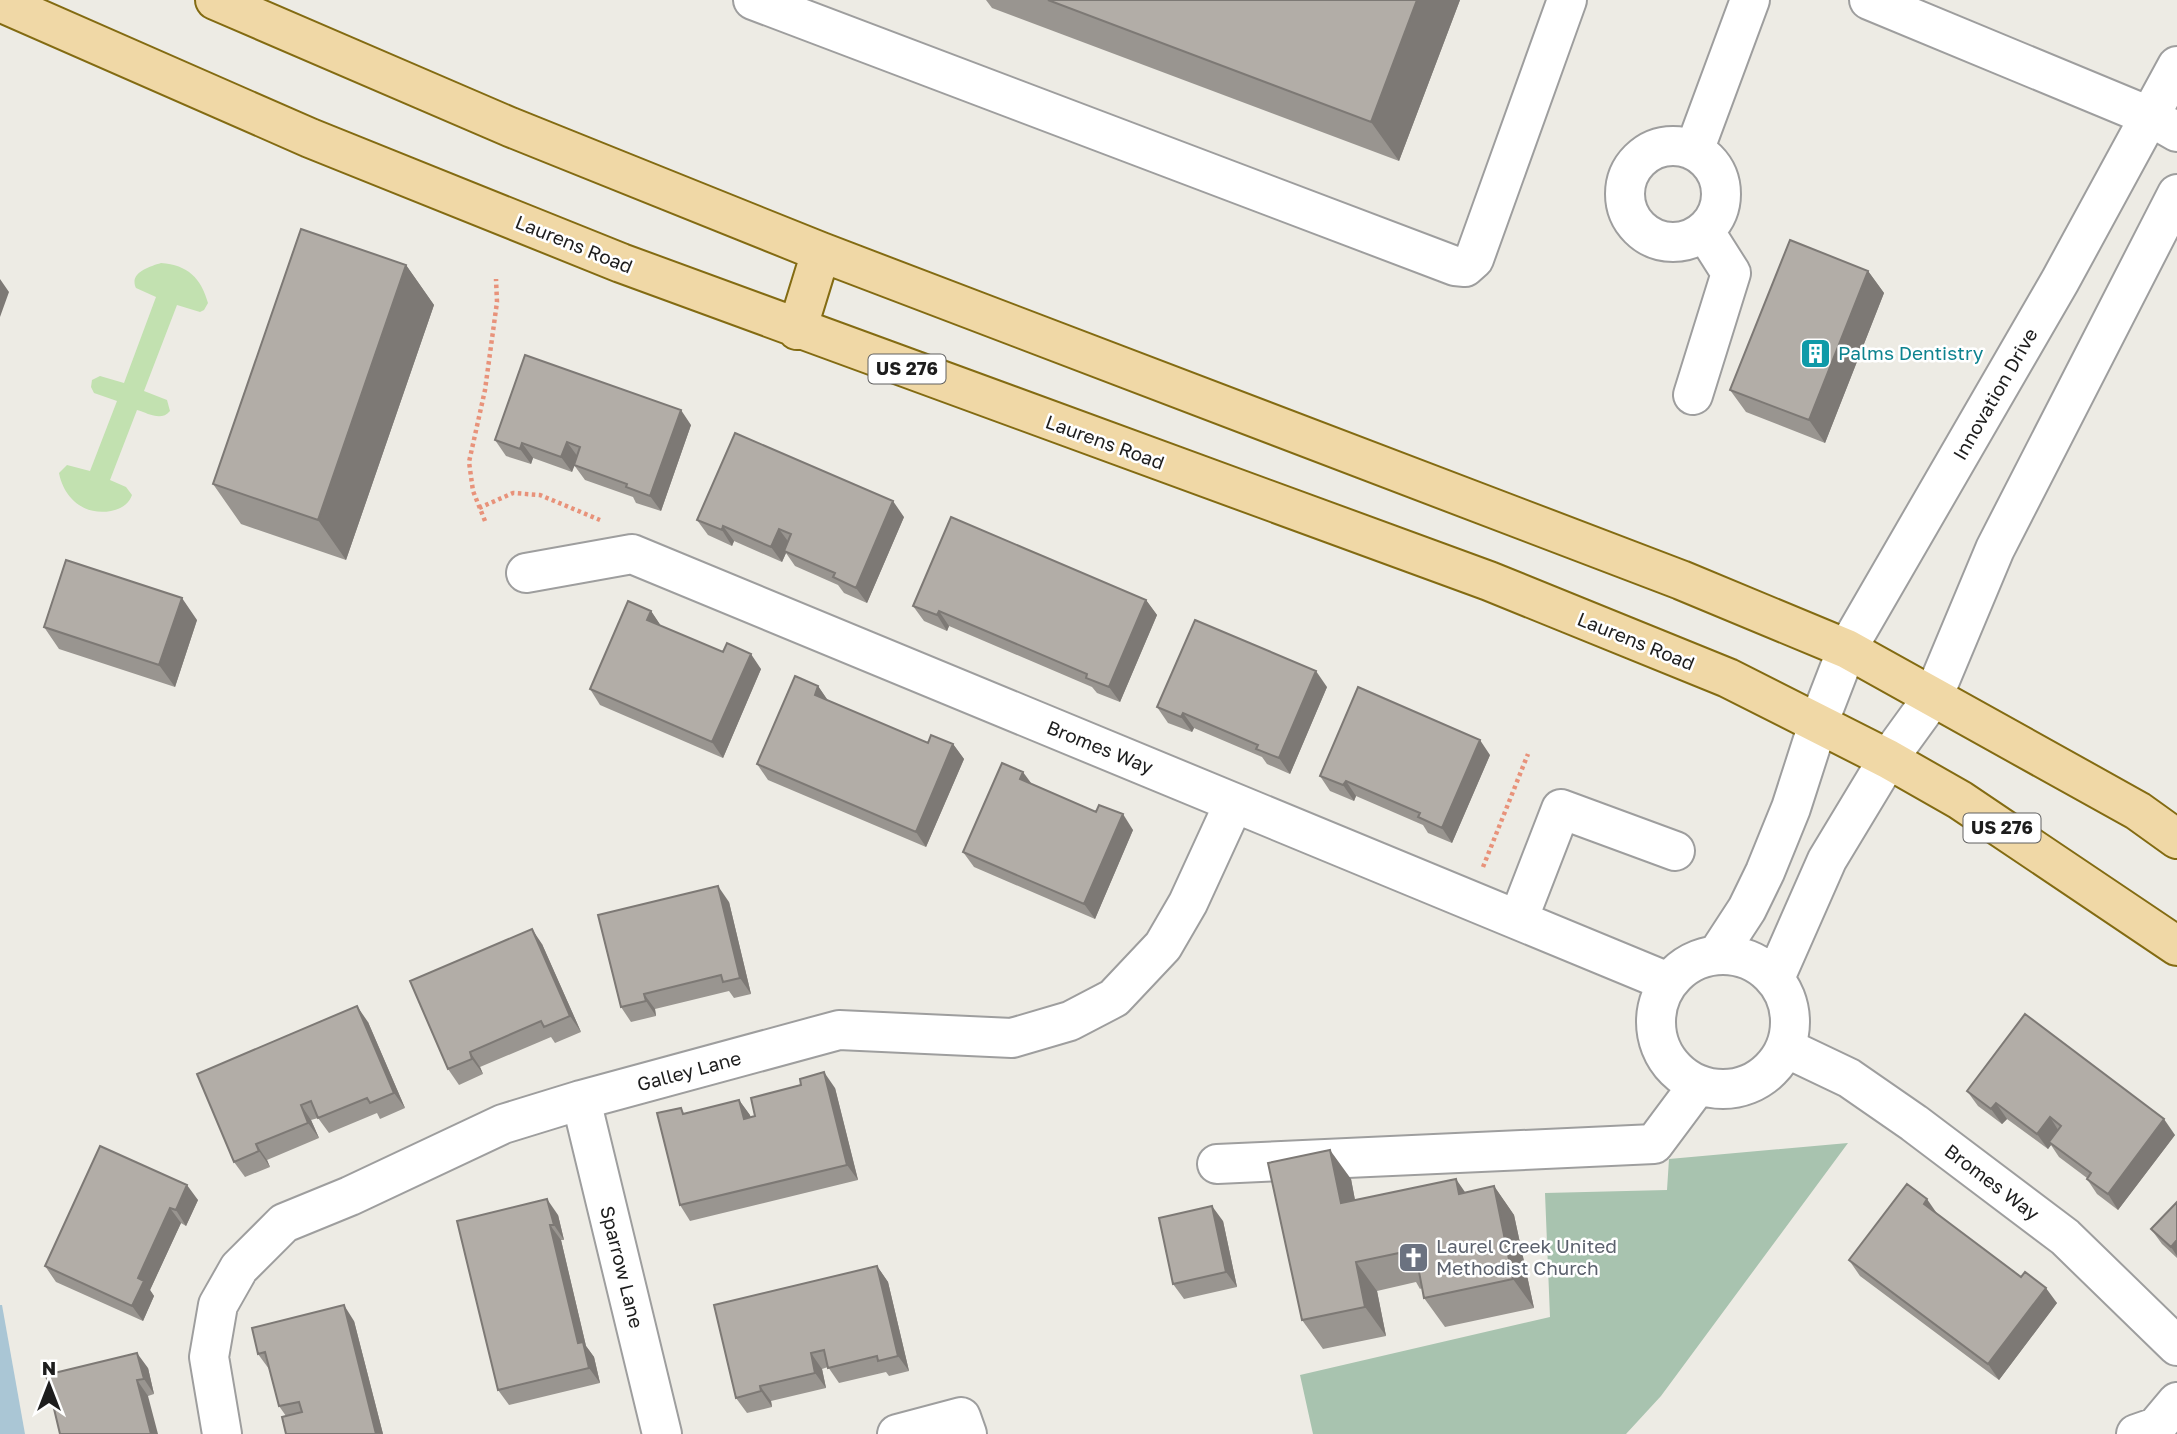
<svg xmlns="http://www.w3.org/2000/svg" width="2177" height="1434" viewBox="0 0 2177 1434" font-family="'Golos Text',sans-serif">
	<rect width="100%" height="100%" fill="#edebe4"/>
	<path fill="#c2e1b0" d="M161,263C188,265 201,278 208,303L204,310L200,312L177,305L144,391L167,400L170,411C161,422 148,413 137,410L110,480L126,487L132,495C129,504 121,509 111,511C85,516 64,499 59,473L67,465L90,471L117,401L94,393L91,387L92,380L100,376L124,383L156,297L136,288C129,273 148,267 161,263Z"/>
	<path fill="#a8c3af" d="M1848,1143L1661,1396L1626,1434H1313L1300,1375L1550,1317L1545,1193L1667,1190L1669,1159Z"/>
	<path fill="#aac6d5" d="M0,1305H2L25,1434H0Z"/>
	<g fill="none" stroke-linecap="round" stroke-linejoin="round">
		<defs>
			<path id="minor" d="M753,0L1455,266L1465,267L1474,259L1567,0
				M1869,0L2149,116L2177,132
				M1625 194a48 48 0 1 1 96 0a48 48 0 1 1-96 0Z
				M1694,151L1750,0
				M1693,395L1731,273L1705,232
				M526,573L632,554L1668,982
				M1518,920L1561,809L1675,851
				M1656 1022a67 67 0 1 1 134 0a67 67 0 1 1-134 0Z
				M1717,955L1747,909L1765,872L1791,808L1818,724L1847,649L2060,281L2177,66
				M1775,978L1827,860L1888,759L1933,697L1995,549L2177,194
				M1786,1048L1849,1078L1914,1123L2065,1237L2177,1346
				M581,1100L662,1434
				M1217,1164L1654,1144L1698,1085
				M222,1434L209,1357L218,1305L239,1268L284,1223L350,1196L503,1124L581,1100L839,1030L1012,1038L1070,1021L1114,998L1163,946L1188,903L1234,803
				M897,1434L961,1417L967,1434
				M2136,1434L2156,1427L2177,1402"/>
			<path id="major" d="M215,0L510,127L821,252L1681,580L1847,649L2138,811L2177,839
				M0,2L310,138L621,263L1489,581L1728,678L1888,759L1960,800L2177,946
				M797,330L821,252"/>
		</defs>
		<use href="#minor" stroke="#9e9e9e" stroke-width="42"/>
		<use href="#major" stroke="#836b12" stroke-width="42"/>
		<path stroke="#e8927a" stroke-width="4.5" stroke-dasharray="3.5 3.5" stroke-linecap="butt" d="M479,508L513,493L540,495L600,520
			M485,521L473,491L469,462L485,390L497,302L496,279
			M1483,867L1528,754"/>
		<use href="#minor" stroke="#fff" stroke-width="38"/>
		<use href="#major" stroke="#f0d8a6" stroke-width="38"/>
	</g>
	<path fill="#999590" d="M986,0H1460L1399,161L992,8Z
		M406,265L434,305L346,560L241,524L213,484Z
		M1868,271L1884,293L1825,443L1746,412L1730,390Z
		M691,425L661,511L636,503L633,497L585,480L574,465L572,472L533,458L531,464L506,456L495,440Z
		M904,517L867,603L844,593L838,585L795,566L786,553L782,562L734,541L732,546L708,535L697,520Z
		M1146,600L1157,615L1120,702L1097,693L1092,687L949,626L947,631L924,621L913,606Z
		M651,611L661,626L761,669L723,758L600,705L590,689Z
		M197,620L175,687L59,649L44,627Z
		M818,686L828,701L928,743L953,744L964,759L926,847L768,780L757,764Z
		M1327,687L1290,774L1267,764L1262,757L1194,728L1192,732L1168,723L1157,707Z
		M1490,755L1452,843L1428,833L1423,825L1356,796L1354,801L1330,791L1320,776Z
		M1032,784L1133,830L1095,919L974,867L963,852Z
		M729,902L751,994L734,998L729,991L655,1009L656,1016L631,1022L621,1007Z
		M542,944L581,1032L555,1043L551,1037L480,1067L483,1074L459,1085L448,1069Z
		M368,1022L405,1108L380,1119L377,1113L329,1133L318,1118L311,1120L319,1138L267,1160L270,1167L245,1177L234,1162Z
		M835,1088L858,1180L690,1221L680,1205L685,1114L739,1100L751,1117Z
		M1967,1091L2175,1135L2118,1210L2097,1194L2087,1179V1178L2059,1157L2051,1145L2048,1149L2007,1119L2002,1124L1978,1106Z
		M100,1146L198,1200L186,1226L181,1223L150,1290L154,1296L143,1321L56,1282L45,1266Z
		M1351,1179L1355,1200L1465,1193L1494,1186L1514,1215L1534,1308L1445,1327L1424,1298L1422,1288L1420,1289L1416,1282L1377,1291L1386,1336L1323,1349L1302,1320Z
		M2177,1202V1258L2162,1244L2151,1229Z
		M558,1215L564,1240H561L586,1346L594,1357L600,1383L509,1405L498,1390L457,1221Z
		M1938,1215L2057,1303L1999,1380L1860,1276L1849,1260Z
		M1223,1221L1237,1287L1184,1299L1173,1284Z
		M877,1266L888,1282L909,1371L889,1376L886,1372L839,1383L828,1367L822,1369L826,1388L771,1401L772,1407L747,1413L736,1398Z
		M354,1321L383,1434L286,1416L279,1406L270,1369H269L258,1354Z
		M148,1368L154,1394L148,1396L60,1434Z"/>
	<path fill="#7d7975" d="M1417,0H1460L1399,161L1371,122Z
		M406,265L434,305L346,560L318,520Z
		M1868,271L1884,293L1825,443L1809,420Z
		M0,279L9,292L0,317Z
		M681,410L691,425L661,511L650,496Z
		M567,442L578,457L572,472L561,457Z
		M522,443L533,458L531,464L520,449Z
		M893,501L904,517L867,603L856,588Z
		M723,526L734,541L732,546L722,530Z
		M779,529L790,544L784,551L786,553L782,562L771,547Z
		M182,598L197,620L175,687L159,665Z
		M1146,600L1157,615L1120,702L1109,687Z
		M651,611L661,626L647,620Z
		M939,611L949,626L947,631L937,615Z
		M751,654L761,669L723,758L712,742Z
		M1316,671L1327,687L1290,774L1279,758Z
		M818,686L829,702L815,695Z
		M1183,713L1194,728L1192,732L1181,717Z
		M1480,740L1490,755L1452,843L1442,828Z
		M953,744L964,759L926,847L916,832Z
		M1023,772L1034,787L1020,779Z
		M1346,781L1356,796L1354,801L1343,785Z
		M1123,814L1133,830L1095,919L1084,904Z
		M718,886L729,902L751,994L740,978Z
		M532,929L542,944L581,1032L570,1016Z
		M644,994L655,1009L656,1016L646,1001Z
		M357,1006L368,1022L405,1108L394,1093Z
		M470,1052L480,1067L483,1074L472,1059Z
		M824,1072L835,1088L858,1180L847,1165Z
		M739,1100L750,1115L755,1134L744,1119Z
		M1996,1103L2007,1119L2002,1124L1991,1109Z
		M301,1105L311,1120L319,1138L308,1123Z
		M2050,1117L2060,1133L2049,1142L2051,1145L2048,1149L2037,1134Z
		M2164,1119L2175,1135L2118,1210L2108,1194Z
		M256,1144L267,1160L270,1167L259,1151Z
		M1330,1150L1351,1179L1361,1232L1341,1203Z
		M1456,1179L1476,1208L1459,1194Z
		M187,1185L198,1200L186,1226L176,1210Z
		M1494,1186L1514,1215L1534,1308L1513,1279Z
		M547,1199L558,1215L564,1240L554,1225Z
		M1927,1199L1938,1215L1924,1204Z
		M1212,1206L1223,1221L1237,1287L1226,1272Z
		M170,1208L181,1223L150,1290L154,1296L143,1321L132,1306L138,1278Z
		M550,1225L561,1240L586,1346L594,1357L600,1383L589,1368L578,1343Z
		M2176,1241L2177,1242V1256L2171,1247Z
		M1356,1262L1377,1291L1386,1336L1365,1307Z
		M877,1266L888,1282L909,1371L898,1356Z
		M2046,1288L2057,1303L1999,1380L1988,1364Z
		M344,1305L354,1321L383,1434H376Z
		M137,1353L148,1368L154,1394L144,1379Z
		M811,1353L822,1369L826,1388L815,1373Z
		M137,1380L148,1396L158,1434H151Z
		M760,1386L771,1401L772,1407L761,1391Z"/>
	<path fill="#b2ada7" stroke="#7d7975" stroke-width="2" d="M1048,0H1417L1371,122Z
		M301,229L406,265L318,520L213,484Z
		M1790,240L1868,271L1809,420L1730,390Z
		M525,355L681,410L650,496L626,487L627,484L574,465L580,447L567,442L561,457L522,443L520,449L495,440Z
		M735,433L893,501L856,588L833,577L835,573L784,551L791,534L779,529L771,547L723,526L722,530L697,520Z
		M951,517L1146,600L1109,687L1086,678L1087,674L939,611L937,615L913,606Z
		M66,560L182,598L159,665L44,627Z
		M628,601L651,611L647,620L723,652L727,643L751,654L712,742L590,689Z
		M1195,620L1316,671L1279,758L1256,749L1258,745L1183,713L1181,717L1157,707Z
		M795,676L818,686L815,695L928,743L931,735L953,744L916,832L757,764Z
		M1358,687L1480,740L1442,828L1418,817L1420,813L1346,781L1343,785L1320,776Z
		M1002,763L1023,772L1020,779L1096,812L1099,805L1123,814L1084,904L963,852Z
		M718,886L740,978L723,982L721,975L644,994L646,1001L621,1007L598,915Z
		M532,929L570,1016L544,1027L541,1021L470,1052L472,1059L448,1069L410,981Z
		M357,1006L394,1093L370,1103L367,1098L318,1118L311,1101L301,1105L308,1123L256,1144L259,1151L234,1162L197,1074Z
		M2025,1014L2164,1119L2108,1194L2087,1179L2091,1173L2049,1142L2061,1126L2050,1117L2037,1134L1996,1103L1991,1109L1967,1091Z
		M824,1072L847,1165L680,1205L657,1113L681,1108L683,1114L739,1100L744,1119L755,1116L751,1098L801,1085L800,1079Z
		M100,1146L187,1185L176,1210L170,1208L138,1278L144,1281L132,1306L45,1266Z
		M1330,1150L1341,1203L1456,1179L1459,1194L1494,1186L1513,1279L1424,1298L1416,1256L1400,1260L1399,1253L1356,1262L1365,1307L1302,1320L1268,1163Z
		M1907,1184L1927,1199L1924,1204L2021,1277L2025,1272L2046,1288L1988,1364L1849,1260Z
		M547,1199L554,1225H550L578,1343L583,1342L589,1368L498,1390L457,1221Z
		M2177,1202V1241H2176L2171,1247L2151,1229Z
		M1212,1206L1226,1272L1173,1284L1159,1218Z
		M877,1266L898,1356L878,1361L877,1356L828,1368L824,1350L811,1353L815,1373L760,1386L761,1391L736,1398L714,1305Z
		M344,1305L376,1434H286L282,1417L302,1412L299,1402L279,1406L265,1352L258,1354L252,1328Z
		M137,1353L144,1379L137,1380L151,1434H60L46,1375Z"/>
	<defs>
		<symbol id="building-square" viewBox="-11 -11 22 22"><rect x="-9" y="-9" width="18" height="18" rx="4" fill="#0f9aa8" stroke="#fff"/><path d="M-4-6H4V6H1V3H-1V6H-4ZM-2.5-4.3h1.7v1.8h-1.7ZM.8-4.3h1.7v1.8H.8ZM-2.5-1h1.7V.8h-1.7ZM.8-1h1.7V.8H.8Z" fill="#fff"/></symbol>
		<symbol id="church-square" viewBox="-11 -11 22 22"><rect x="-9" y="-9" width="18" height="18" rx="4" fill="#6b7280" stroke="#fff"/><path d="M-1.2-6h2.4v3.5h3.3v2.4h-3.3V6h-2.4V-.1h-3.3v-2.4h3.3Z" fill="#fff"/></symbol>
	</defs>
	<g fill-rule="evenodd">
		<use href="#building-square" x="1798" y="336" width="35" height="35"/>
		<use href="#church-square" x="1396" y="1240" width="35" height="35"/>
	</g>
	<g text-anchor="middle" stroke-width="5" stroke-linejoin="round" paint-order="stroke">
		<g fill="#fff" stroke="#616161" stroke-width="2">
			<rect x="868.5" y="354.5" width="77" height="29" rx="5"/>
			<rect x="1963.5" y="813.5" width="77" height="29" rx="5"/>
		</g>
		<g font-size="18" font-weight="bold" fill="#1d1d1d">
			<text x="907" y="375">US 276</text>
			<text x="2002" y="834">US 276</text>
		</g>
		<g font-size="19" fill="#1d1d1d" stroke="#fff">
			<text transform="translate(574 244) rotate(22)" y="7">Laurens Road</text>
			<text transform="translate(1995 394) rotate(-60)" y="7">Innovation Drive</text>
			<text transform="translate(1105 442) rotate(20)" y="7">Laurens Road</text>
			<text transform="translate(1636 641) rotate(22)" y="7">Laurens Road</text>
			<text transform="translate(1100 747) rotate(22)" y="7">Bromes Way</text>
			<text transform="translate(689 1071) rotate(-15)" y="7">Galley Lane</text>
			<text transform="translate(1992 1182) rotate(37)" y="7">Bromes Way</text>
			<text transform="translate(622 1267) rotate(76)" y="7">Sparrow Lane</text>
		</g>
		<g font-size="19" fill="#0d838f" stroke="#fff" text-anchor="start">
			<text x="1838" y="360">Palms Dentistry</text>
		</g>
		<g font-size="19" fill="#5b616d" stroke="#fff" text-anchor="start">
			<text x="1436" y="1253">Laurel Creek United<tspan x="1436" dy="22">Methodist Church</tspan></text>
		</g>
	</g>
	<g transform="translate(49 1385)" stroke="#ffffff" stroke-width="5" paint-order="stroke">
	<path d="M0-5L12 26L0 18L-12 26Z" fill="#1d1d1d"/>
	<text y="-10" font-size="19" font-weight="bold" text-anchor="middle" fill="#1d1d1d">N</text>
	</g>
</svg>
